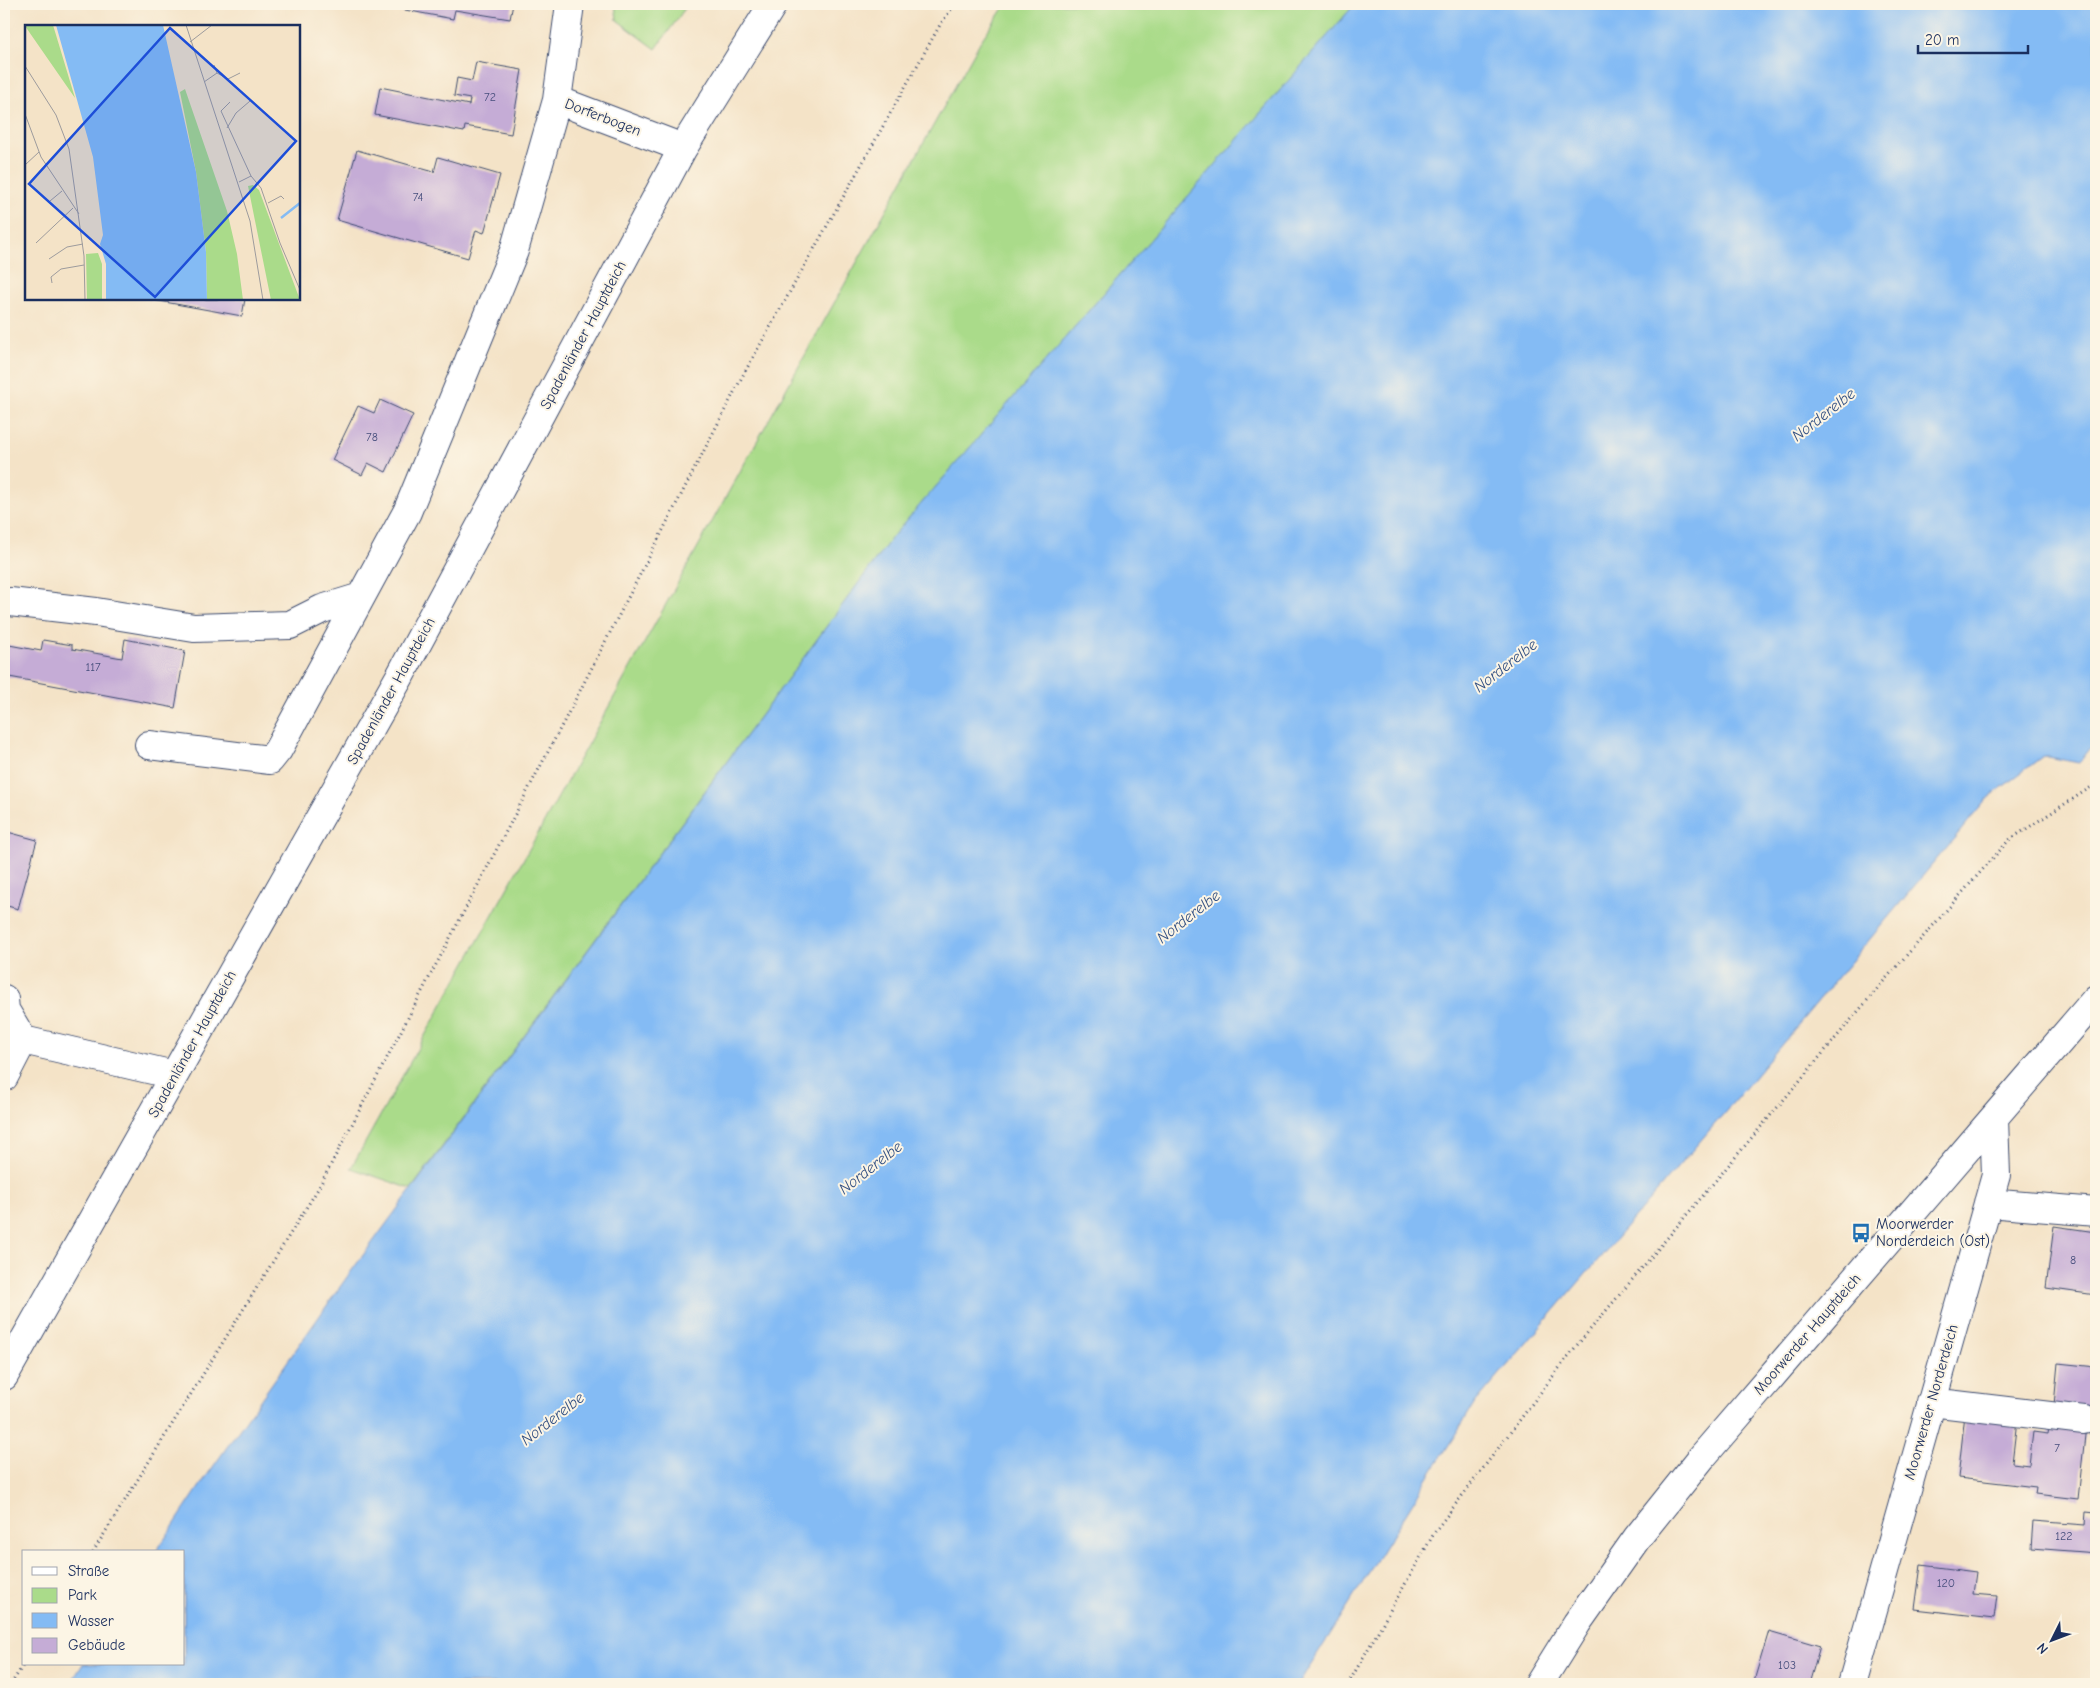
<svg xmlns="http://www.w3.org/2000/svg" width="2100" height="1688" viewBox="0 0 2100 1688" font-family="'Comic Neue',sans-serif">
	<rect width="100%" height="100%" fill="#fcf5e5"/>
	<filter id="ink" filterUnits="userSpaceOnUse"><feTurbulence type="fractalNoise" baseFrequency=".02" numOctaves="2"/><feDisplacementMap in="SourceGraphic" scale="10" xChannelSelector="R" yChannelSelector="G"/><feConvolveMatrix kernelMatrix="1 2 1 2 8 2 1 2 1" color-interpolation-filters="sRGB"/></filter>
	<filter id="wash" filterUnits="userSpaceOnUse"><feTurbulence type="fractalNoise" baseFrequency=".0096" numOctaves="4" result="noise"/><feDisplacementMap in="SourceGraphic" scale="20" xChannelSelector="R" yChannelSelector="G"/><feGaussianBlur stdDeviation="1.12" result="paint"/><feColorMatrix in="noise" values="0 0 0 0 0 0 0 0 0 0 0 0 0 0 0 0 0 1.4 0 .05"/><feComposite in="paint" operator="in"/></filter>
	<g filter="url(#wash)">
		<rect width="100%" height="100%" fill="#f4e3c7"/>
		<path fill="#aadb8a" stroke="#628574" d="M615,4H688L656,49L617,20Z
			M1006,4H1355L894,535L411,1189L351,1168L980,42Z"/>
		<path fill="#84bbf4" stroke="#5075a9" d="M1355,4H2096V741L2079,763L2043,756L1988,798L1726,1111L1475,1403L1299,1684H70L83,1664H184V1552H156L208,1474L347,1277L894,535Z"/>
		<g id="blocks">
			<path fill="#c5acd6" d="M373,4H513L510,19L455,10L453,19Z
				M476,62L522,70L511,134L465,126L464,132L375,115L380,87L469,105L470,99L454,96L457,78L472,81Z
				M357,150L434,172L438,157L500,175L484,233L476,230L468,258L337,220Z
				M148,299H245L242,316Z
				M380,400L413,415L386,472L368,463L362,475L332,460L358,406L374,413Z
				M125,639L185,651L175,708L4,676V644L41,651L43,640L72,645V649L122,658Z
				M4,831L37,840L18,909L4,905Z
				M2054,1226L2096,1232V1295L2046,1288Z
				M2058,1363L2096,1367V1410L2054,1405Z
				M1965,1414L2017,1420L2012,1463L2029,1465L2033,1432L2048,1434L2050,1421L2086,1426L2078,1499L2035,1494L2036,1487L1958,1478Z
				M2086,1512L2096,1513V1553L2031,1548L2033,1521L2085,1525Z
				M1921,1565L1976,1572L1973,1594L1997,1596L1994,1618L1915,1609Z
				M1769,1631L1820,1646L1809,1684H1753Z"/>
		</g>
	</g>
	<g filter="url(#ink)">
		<use href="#blocks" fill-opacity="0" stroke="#3c4a6e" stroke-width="1"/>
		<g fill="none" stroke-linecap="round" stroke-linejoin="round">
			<defs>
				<path id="minor" d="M570,4L557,100L683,148
					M10,602L96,612L194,628L290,625L322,609L361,597
					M149,745L270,760L278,750L407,512L514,251L557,100
					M4,999L5,1010L23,1040
					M4,1077L23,1040L174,1075
					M1988,1203L2096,1212
					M4,1376L400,676L683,148L773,4
					M1931,1402L2084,1420
					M1539,1684L1577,1623L1637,1538L1702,1457L2096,999
					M1852,1684L1996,1175L1994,1118"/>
			</defs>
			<use href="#minor" stroke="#3c4a6e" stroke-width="30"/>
			<path stroke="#3c4a6e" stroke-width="3" stroke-dasharray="1 4" stroke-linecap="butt" d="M93,1552L318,1189L571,708L742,377L940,25L955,4
				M11,1684L24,1664
				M1348,1684L1436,1530L1573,1350L1882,983L2009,840L2096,784"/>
			<use href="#minor" stroke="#fff" stroke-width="28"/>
		</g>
	</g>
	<defs>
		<symbol id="bus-bare" viewBox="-9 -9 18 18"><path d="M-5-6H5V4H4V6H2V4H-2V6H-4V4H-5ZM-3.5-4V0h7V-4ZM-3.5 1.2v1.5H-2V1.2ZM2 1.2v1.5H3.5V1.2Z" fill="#1f6fb2" stroke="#fcf5e5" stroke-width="2.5" paint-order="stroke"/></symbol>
	</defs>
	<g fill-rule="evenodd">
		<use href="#bus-bare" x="1847" y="1219" width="28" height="28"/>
	</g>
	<g text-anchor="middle" stroke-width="4" stroke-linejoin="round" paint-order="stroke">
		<g font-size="12" fill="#464e7c">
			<text x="490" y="101">72</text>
			<text x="418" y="201">74</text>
			<text x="372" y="441">78</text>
			<text x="93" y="671">117</text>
			<text x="2073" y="1264">8</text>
			<text x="2057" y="1452">7</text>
			<text x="2064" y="1540">122</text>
			<text x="1946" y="1587">120</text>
			<text x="1787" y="1669">103</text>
		</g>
		<g font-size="15" fill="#1b2f5e" stroke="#fcf5e5">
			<text transform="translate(603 117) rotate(21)" y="5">Dorferbogen</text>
			<text transform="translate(583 335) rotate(-62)" y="5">Spadenländer Hauptdeich</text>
			<text transform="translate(391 691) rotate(-61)" y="5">Spadenländer Hauptdeich</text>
			<text transform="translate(192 1044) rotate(-61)" y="5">Spadenländer Hauptdeich</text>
			<text transform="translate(1807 1334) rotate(-49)" y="5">Moorwerder Hauptdeich</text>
			<text transform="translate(1931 1402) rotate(-74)" y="5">Moorwerder Norderdeich</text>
		</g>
		<g font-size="15" fill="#1b2f5e" stroke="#fcf5e5" text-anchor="start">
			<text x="1876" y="1229">Moorwerder<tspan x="1876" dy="17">Norderdeich (Ost)</tspan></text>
		</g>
		<g font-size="16" font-style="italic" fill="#355284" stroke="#fcf5e5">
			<text transform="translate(1823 414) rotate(-38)" y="6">Norderelbe</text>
			<text transform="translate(1505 665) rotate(-38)" y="6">Norderelbe</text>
			<text transform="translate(1188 916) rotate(-38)" y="6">Norderelbe</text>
			<text transform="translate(870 1167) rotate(-38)" y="6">Norderelbe</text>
			<text transform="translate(552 1418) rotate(-38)" y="6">Norderelbe</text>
		</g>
	</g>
	<g transform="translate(25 25)">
		<rect width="275" height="275" fill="#f4e3c7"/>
		<path d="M0,0H28L50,73L0,1ZM160,64L202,186L212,229L218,275H182L181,227L171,147L155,67ZM228,160L234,165L275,275H246L223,161ZM73,228L77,239V275H62L61,229Z" fill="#aadb8a"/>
		<path d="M31,0H138L171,147L181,227L182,275H81V239L75,219L78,210L68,132Z" fill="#84bbf4"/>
		<path fill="none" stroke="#84bbf4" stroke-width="2.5" d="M256,193L275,178"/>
		<path fill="none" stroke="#9d9b9d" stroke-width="1" d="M161,0L225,196L238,275M165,17L187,0M0,41L31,90L44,124L59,231L60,275M192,48L203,54L215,48M179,57L192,48L189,40M205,77L196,86L226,151M0,89L16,132L54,189M202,103L211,88L225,76M0,140L14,127M214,157L226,151L236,163L255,218L275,265M25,176L37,166M243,178L256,171L259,174M11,218L48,183M24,234L42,222L58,219M27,258L26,252L36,244L59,240"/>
		<path fill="#1d4ed8" fill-opacity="0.15" stroke="#1d4ed8" stroke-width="2.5" d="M145,3L271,116L130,272L4,159Z"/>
		<rect width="275" height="275" fill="none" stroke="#1b2f5e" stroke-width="2.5"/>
	</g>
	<rect width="2100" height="1688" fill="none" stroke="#fcf5e5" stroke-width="20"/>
	<rect x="22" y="1550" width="162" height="115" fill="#fcf5e5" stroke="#a2a6af"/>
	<rect x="32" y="1567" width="25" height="8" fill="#ffffff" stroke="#a2a6af"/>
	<text x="68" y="1576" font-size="15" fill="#1b2f5e">Straße</text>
	<rect x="32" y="1588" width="25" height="15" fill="#aadb8a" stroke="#a2a6af"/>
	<text x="68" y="1600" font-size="15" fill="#1b2f5e">Park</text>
	<rect x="32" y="1613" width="25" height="15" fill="#84bbf4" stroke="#a2a6af"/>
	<text x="68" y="1626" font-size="15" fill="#1b2f5e">Wasser</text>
	<rect x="32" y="1638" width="25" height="15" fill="#c5acd6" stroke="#a2a6af"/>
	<text x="68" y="1650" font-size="15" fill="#1b2f5e">Gebäude</text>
	<g transform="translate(2052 1640) rotate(228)" stroke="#fcf5e5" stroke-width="4" paint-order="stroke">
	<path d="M0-4L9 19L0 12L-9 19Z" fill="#1b2f5e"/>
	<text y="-8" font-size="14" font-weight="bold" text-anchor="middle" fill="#1b2f5e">N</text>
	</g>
	<path d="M1918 45v8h110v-8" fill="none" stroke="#1b2f5e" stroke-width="2.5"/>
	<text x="1925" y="45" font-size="15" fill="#1b2f5e" stroke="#fcf5e5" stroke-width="4" paint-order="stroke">20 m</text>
</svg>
